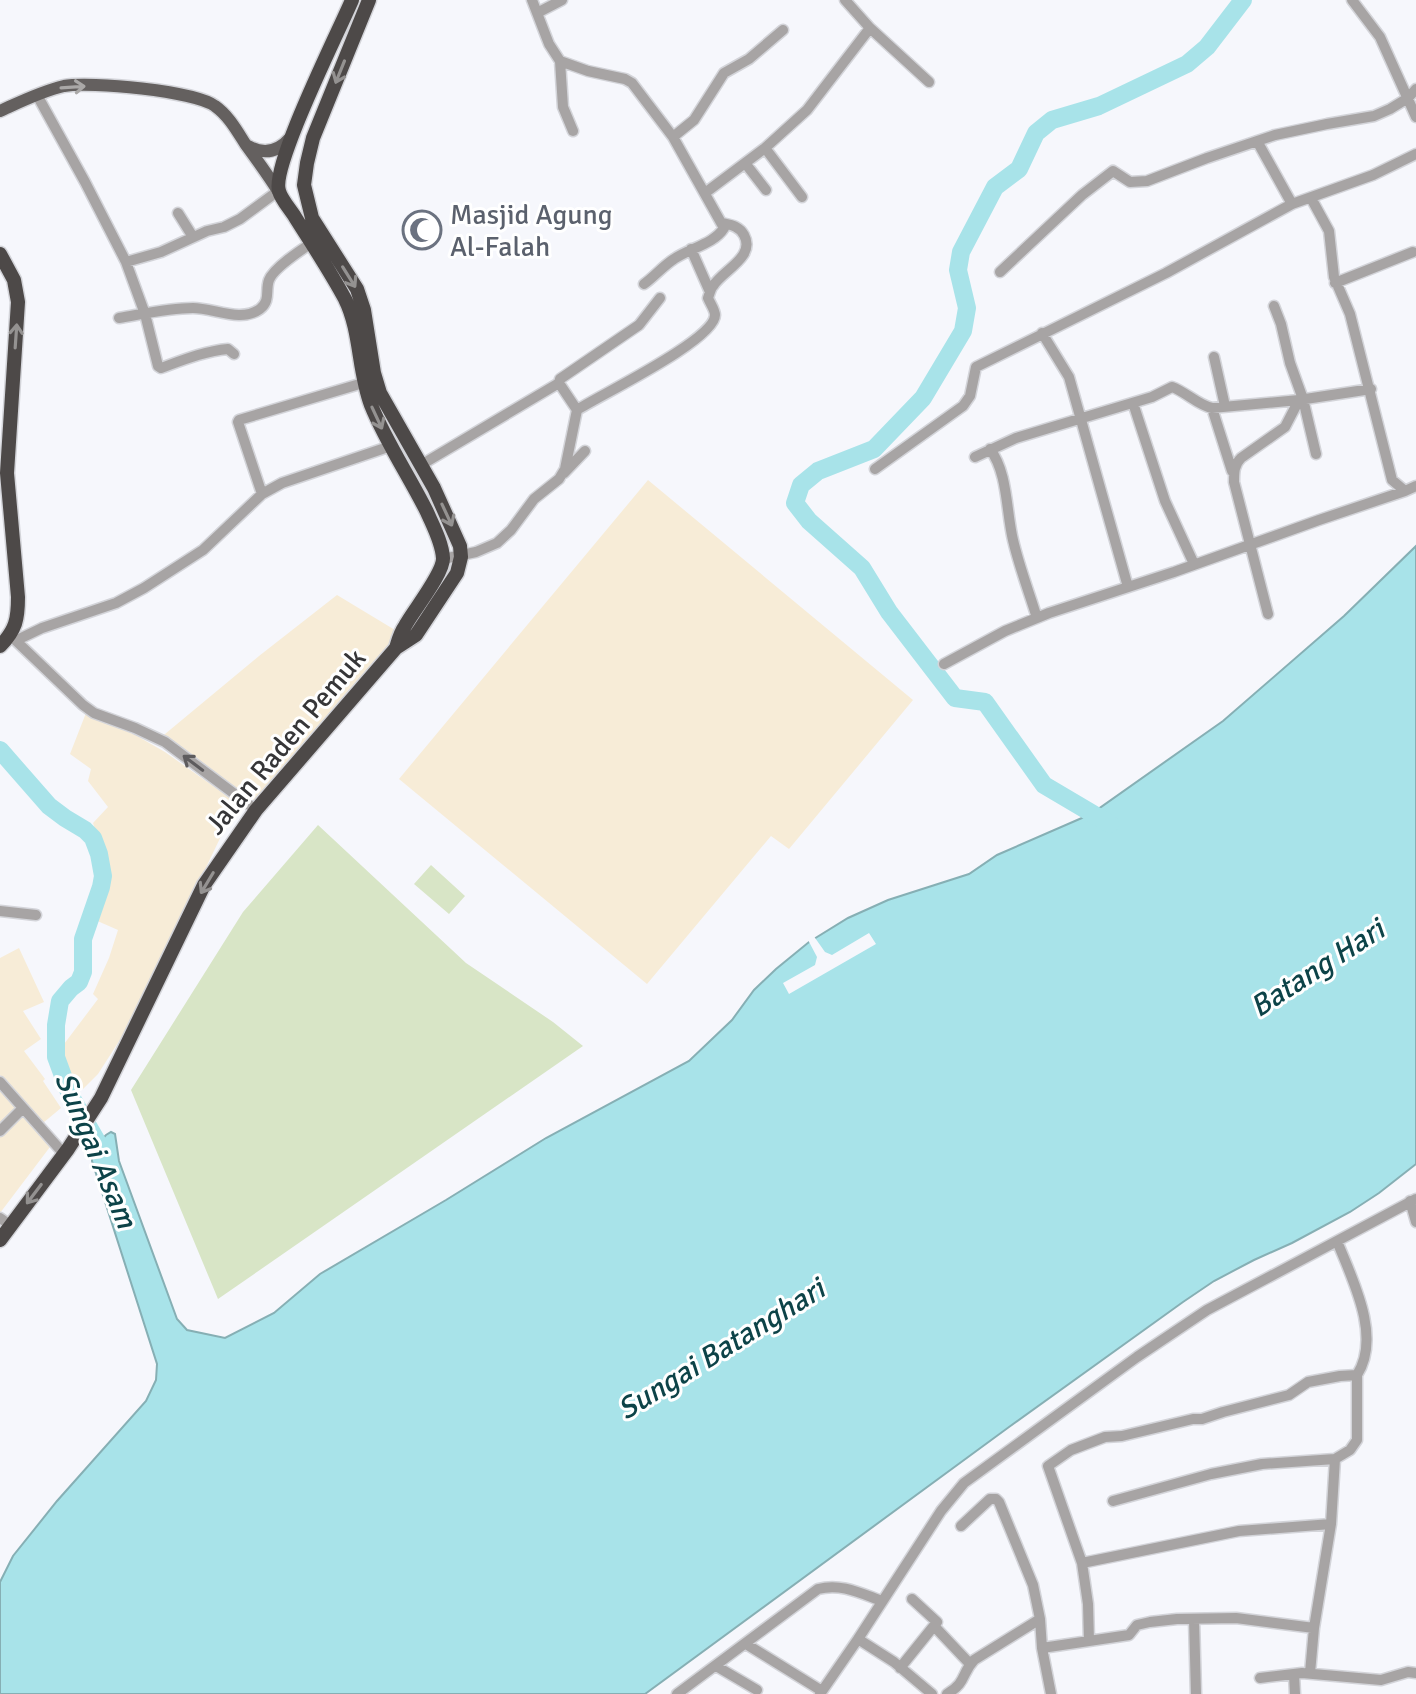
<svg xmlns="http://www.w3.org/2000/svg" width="1416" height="1694" viewBox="0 0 1416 1694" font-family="Signika,sans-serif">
	<rect width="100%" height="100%" fill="#f6f7fc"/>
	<path fill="#f7ecd7" d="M648,480L913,700L789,849L771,836L647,984L399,779Z
		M337,595L395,630L389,648L251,806L159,739L259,656Z
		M86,713L137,736L165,752L237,803L132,1021L98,1074L83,1089L52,1060L98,999L93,994L109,958L118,930L86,916L102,880L97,835L93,823L108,807L88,781L91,769L70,754Z
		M19,948L44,1002L23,1011L41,1039L24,1051L45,1079L43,1081L61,1108L43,1123L0,1075V958Z
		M0,1086L19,1106L0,1126Z
		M23,1112L53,1143L0,1213V1133Z"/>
	<path fill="#d8e5c6" d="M318,825L466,963L553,1022L583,1046L218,1299L131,1090L243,912Z
		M431,865L465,896L449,914L414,884Z"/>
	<path fill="#a8e3e9" stroke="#86afb4" stroke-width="2" d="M1416,546V1164L1379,1193L1350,1212L1292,1243L1254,1260L1214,1281L1183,1302L1009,1427L645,1694H0V1582L13,1556L57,1501L146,1401L156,1380L157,1364L92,1161V1150L106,1135L111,1132L115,1134L119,1161L177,1319L187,1330L225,1338L274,1313L320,1274L446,1200L546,1138L689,1061L732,1020L754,990L776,969L809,942L848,918L888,900L969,874L997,855L1091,814L1223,721L1344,616Z"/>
	<path fill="#f6f7fc" d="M869,933L876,944L789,994L783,983L815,965L817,957L807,938L813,935L825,952L832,955Z"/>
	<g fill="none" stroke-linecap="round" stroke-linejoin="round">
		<path stroke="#a8e3e9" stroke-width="18" d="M0,750L49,806L65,818L85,830L93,838L99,854L103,876L101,887L83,939V972L79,982L71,988L60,1001L56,1025V1057L70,1095L98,1143L107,1164
			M1110,824L1044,785L985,702L955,698L889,612L862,568L809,521L795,503L801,485L818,471L874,449L923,398L963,331L967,308L958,270L961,252L995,187L1019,169L1036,133L1052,120L1099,106L1187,64L1207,47L1243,0"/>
		<defs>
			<path id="minor" d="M532,0L549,44L560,61L588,71L625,79L632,83L673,137L724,228C714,244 690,248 674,259C663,266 654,277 644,284
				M845,0L870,28L929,82
				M1352,0L1380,37L1416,117
				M537,13L562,0
				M560,61L563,107L573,131
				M37,95L85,182L126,262L145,314L158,366L161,368C183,360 205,351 228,349L234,354
				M673,137L694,120L724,73L749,59L783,30
				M1257,141L1292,204
				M765,148L802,197
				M745,163L766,190
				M705,193L765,148L807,110L870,28
				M1311,198L1329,231L1334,277L1350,314L1392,480L1405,491
				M178,213L193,237
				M691,249L710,292
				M126,262L161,252L207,231L224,227L240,219L278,191
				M1000,272L1082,195L1113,171L1130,182L1147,181L1207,158L1275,135L1327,124L1374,116L1390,109L1408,98L1416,89
				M1335,283L1413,252
				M1274,306L1281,324L1290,363L1303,399L1316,454
				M119,318C143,314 168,308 193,308C214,308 241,323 260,309C271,300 265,291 269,280C274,267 304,248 316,240
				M1042,333L1069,377L1128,587
				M1214,357L1225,406
				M559,383L577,410
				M1133,403L1165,501L1194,564
				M1212,408L1232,471
				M990,449C1008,473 1006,511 1013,540C1019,566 1029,592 1037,618
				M975,457L1016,438L1152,397L1172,387C1186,392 1198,405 1212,408L1299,400L1371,389
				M421,465L559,383L560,379L639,325L660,298
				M875,469L963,406L970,396L976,367L1166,273L1292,204L1373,175L1416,154
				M564,473L585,451
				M262,494L238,422L239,420L363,383
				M443,559L476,552L497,543L511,530L534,499L559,479L565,469L577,410C600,395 715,340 715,315C715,310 710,303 708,298C709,295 711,288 713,286C723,270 756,257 744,235C739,226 731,225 722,223
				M1268,614L1234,482C1234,472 1234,465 1241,458L1285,427L1299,400
				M12,637L83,705L94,713L135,728L165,742L256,810
				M17,640L42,628L116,603L144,588L203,550L262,494L282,483L391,446
				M944,664L1005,631L1049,613L1174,572L1319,520L1405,491L1416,486
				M0,911L36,915
				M0,1082L64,1154
				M0,1131L23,1108
				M1410,1201L1416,1222
				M0,1218L10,1225
				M1113,1501L1211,1474L1262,1464L1335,1459
				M1331,1524L1239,1531L1082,1563L1048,1466L1071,1450L1105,1437L1122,1436L1193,1419H1202L1223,1412L1289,1395L1308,1382L1340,1376L1357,1375
				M961,1526L990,1499H996L999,1502L1033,1585L1040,1619
				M1082,1563L1088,1604L1089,1641L1129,1635L1137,1625L1150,1622L1177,1619L1236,1618L1314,1628
				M1194,1619L1196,1694
				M935,1627L970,1664
				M858,1639L894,1662L932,1694
				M746,1644L822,1691
				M1042,1648L1051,1694
				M716,1666L757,1690
				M900,1668L937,1622L912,1599
				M1310,1673L1314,1628L1331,1524L1335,1459L1350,1450L1357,1440V1375C1382,1336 1352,1279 1337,1241
				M1294,1674L1295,1694
				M1260,1678L1302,1673L1381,1680L1408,1672L1416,1673
				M677,1694L818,1589C841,1583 860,1593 882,1601
				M820,1694L858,1639L941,1511L964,1483L1137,1357L1207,1310L1416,1199
				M947,1694C967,1682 961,1674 974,1660L1040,1619L1042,1648L1089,1641"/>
			<path id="major" d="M0,111C20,102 42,91 64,86C90,81 195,91 215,106C229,116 237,131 246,145C257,160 268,175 278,191
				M248,146C264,155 278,152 290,138"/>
			<path id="highway" d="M369,0L313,138L307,163L304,185L312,218L357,289L364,310L374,373L380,393L434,488L460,546L461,557L457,573L416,635L396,648
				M0,254L14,280L18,302L7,473L18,597C18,619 16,630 0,646
				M0,1240L68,1149L101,1098L204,885L256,810L396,648C398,641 400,633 405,626C413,611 444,573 443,558C442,542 433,526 427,512C409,476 386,442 371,405C358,371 361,331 345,299C330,271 312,244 295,217C290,209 281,199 279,191C271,166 339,31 352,0"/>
		</defs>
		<use href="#minor" stroke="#d3d4d9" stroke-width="13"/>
		<use href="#major" stroke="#d3d4d9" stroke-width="15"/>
		<use href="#highway" stroke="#d3d4d9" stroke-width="17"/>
		<use href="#minor" stroke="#a7a4a4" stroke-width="10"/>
		<use href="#major" stroke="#64605f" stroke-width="12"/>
		<use href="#highway" stroke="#4d4948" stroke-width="14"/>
	</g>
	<defs><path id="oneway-shaft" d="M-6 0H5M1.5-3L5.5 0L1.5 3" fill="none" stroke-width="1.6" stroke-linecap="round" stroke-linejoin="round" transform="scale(2)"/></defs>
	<g stroke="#949291">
		<use href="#oneway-shaft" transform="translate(340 72) rotate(112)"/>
		<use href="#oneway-shaft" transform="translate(349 277) rotate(58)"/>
		<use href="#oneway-shaft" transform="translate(16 336) rotate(-86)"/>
		<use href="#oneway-shaft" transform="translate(377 418) rotate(65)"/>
		<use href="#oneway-shaft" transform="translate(447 515) rotate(65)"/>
		<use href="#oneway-shaft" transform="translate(207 883) rotate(121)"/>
		<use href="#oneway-shaft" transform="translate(34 1194) rotate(127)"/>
	</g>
	<use stroke="#aaa8a7" href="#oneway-shaft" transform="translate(73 87) rotate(-4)"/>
	<use stroke="#5e5c5e" href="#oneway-shaft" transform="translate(193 763) rotate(-143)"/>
	<defs>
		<symbol id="mosque-ring" viewBox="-11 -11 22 22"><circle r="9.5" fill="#fff" stroke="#6b7280" stroke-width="1.5"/><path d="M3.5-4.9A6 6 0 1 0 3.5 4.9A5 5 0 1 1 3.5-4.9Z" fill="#6b7280"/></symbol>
	</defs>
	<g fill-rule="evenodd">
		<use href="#mosque-ring" x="400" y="208" width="44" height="44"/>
	</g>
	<g text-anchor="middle" stroke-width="6" stroke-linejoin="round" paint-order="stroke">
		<g font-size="28" fill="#5b616d" stroke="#fff" text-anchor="start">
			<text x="450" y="224">Masjid Agung<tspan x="450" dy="32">Al-Falah</tspan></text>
		</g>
		<g font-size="28" fill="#363638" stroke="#fff">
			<text transform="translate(285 741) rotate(-50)" y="10">Jalan Raden Pemuk</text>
		</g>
		<g font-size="30" font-style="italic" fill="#0d4348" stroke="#fff">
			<text transform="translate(1317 968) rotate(-33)" y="10">Batang Hari</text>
			<text transform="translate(96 1150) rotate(67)" y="10">Sungai Asam</text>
			<text transform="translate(721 1349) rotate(-32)" y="10">Sungai Batanghari</text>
		</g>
	</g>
</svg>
